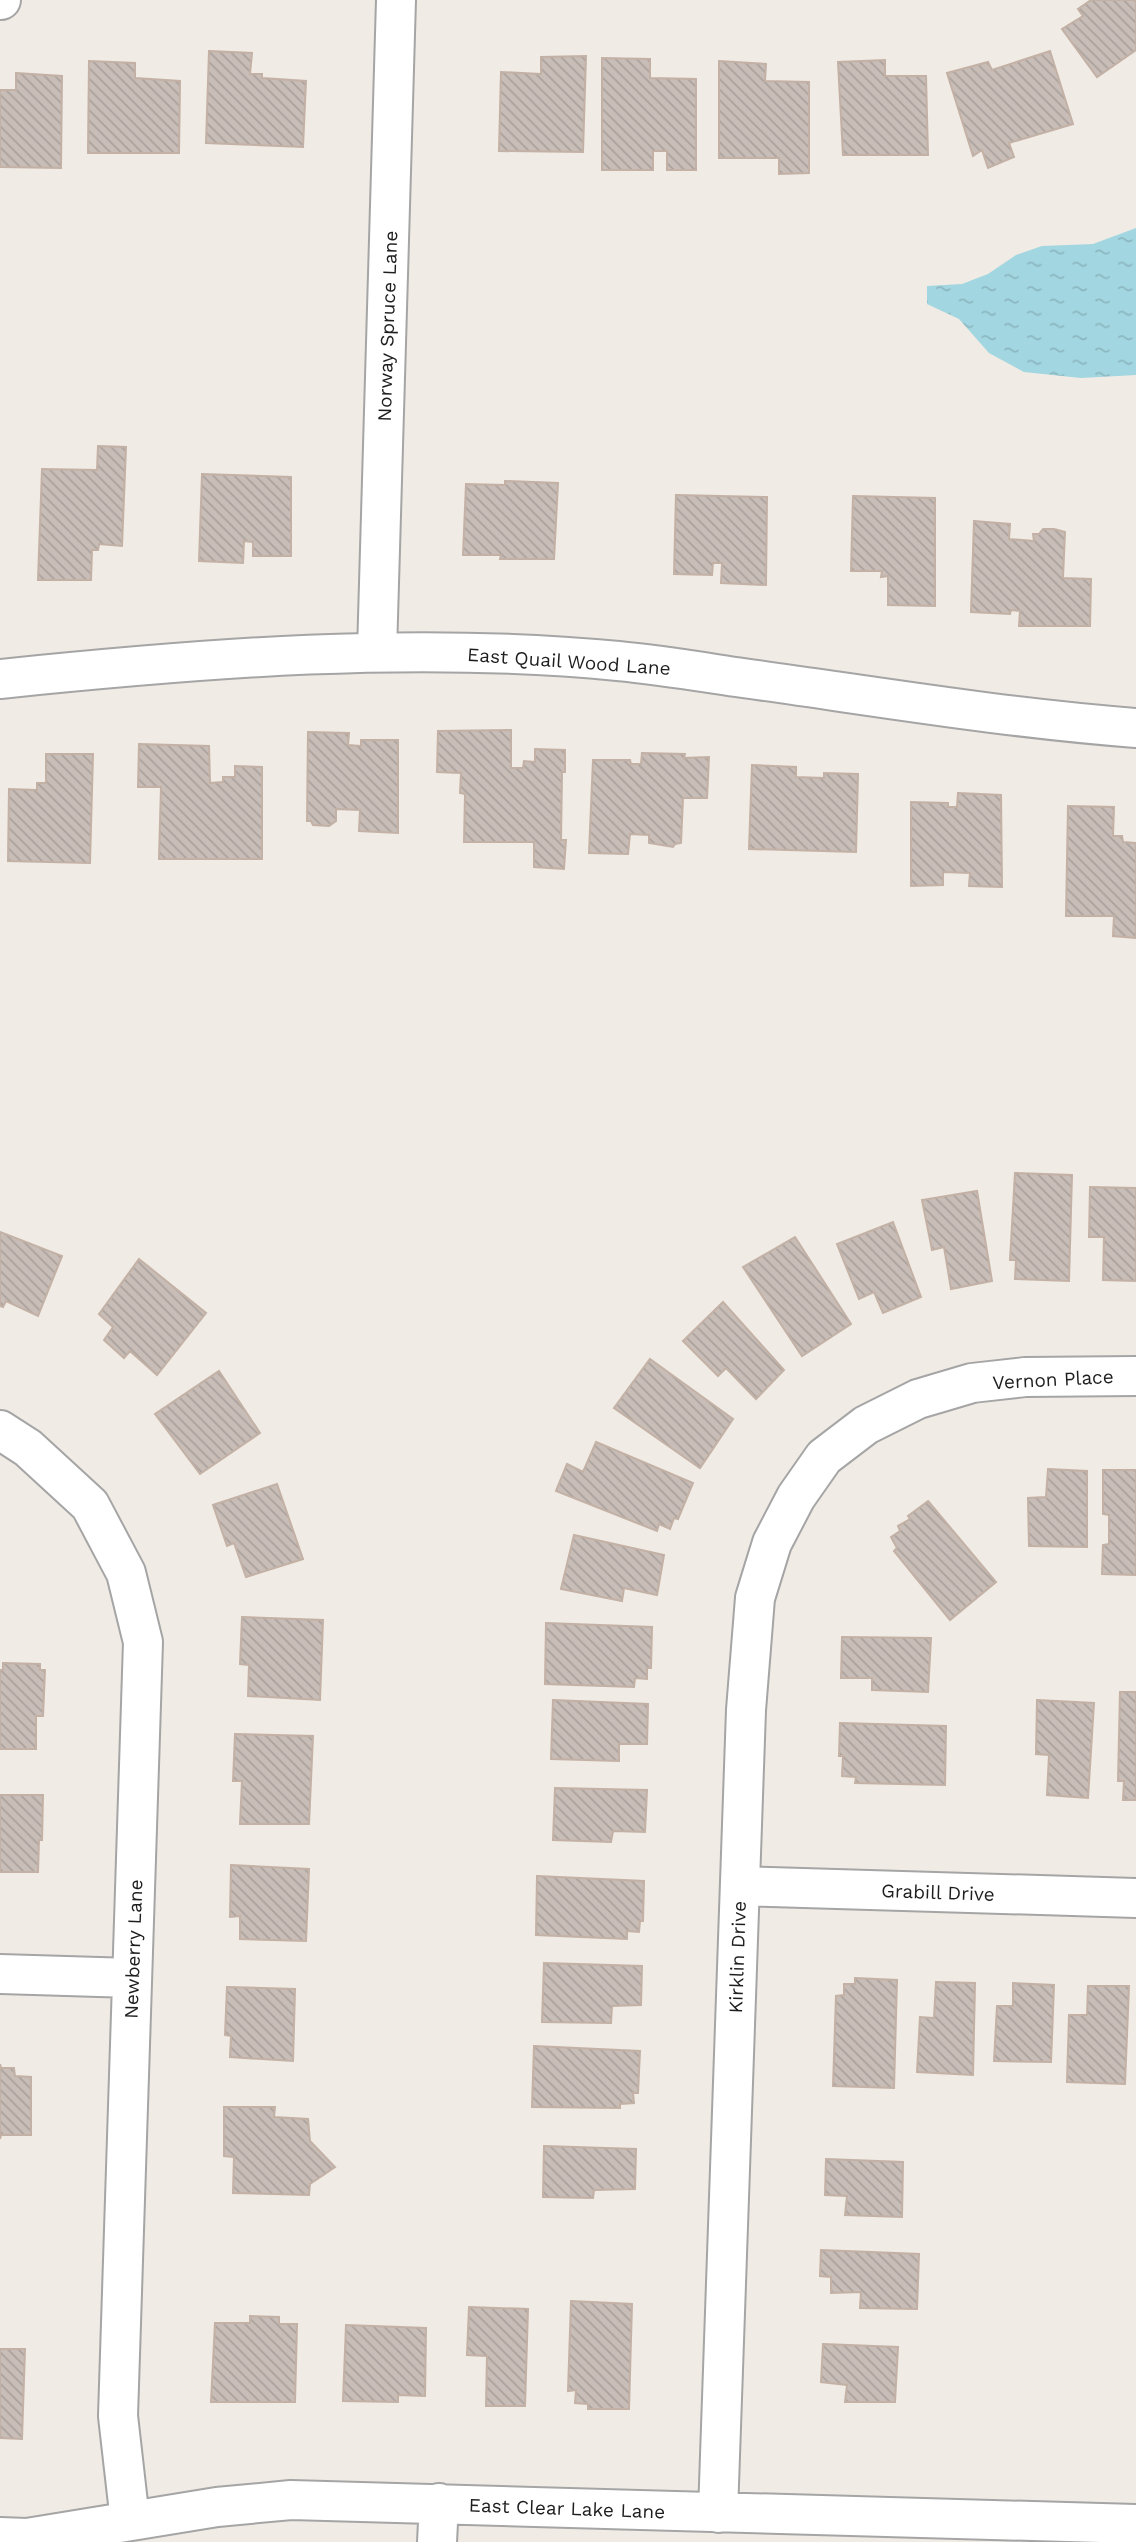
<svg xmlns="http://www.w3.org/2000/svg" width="1136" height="2542" viewBox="0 0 1136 2542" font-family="'Work Sans',sans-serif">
	<defs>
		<pattern id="water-ripples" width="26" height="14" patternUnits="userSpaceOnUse" patternTransform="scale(1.75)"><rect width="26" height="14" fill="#a2d6e0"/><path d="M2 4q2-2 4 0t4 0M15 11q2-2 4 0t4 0" fill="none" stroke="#8bb7c0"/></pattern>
		<pattern id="building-back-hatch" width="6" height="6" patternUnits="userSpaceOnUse" patternTransform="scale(1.75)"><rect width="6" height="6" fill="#c8bdb7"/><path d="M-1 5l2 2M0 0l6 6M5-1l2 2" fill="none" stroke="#aba29d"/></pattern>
	</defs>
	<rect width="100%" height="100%" fill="#f0ebe4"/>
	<path fill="url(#water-ripples)" d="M1136,228V375L1081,378L1024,372L989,353L959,319L927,304V286L962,284L988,274L1016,255L1042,246L1093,244Z"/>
	<path fill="url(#building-back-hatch)" stroke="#c3b1a5" stroke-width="2" d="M1091,0H1136V50L1097,77L1062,29L1083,16L1078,9Z
		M209,51L252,53L250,74H262V78L306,81L303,147L206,143Z
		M1050,51L1073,124L1009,143L1014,157L988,168L982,150L973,156L947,73L988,62L992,70Z
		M586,56L583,152L499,151L501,72L541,74V57Z
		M602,58L650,59V78L696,79V170H667V151H653V170H602Z
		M885,60V76H926L928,155H843L838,62Z
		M89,61L135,63V78L180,81L179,153H88Z
		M719,61L766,64L765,81L809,82V173L779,174V158H719Z
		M16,73L62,76L61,168L0,167V90H16Z
		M98,446L126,447L122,546L99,544L98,550H92L91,580H38L42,469L97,470Z
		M202,474L291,477V556H253V542L244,541L243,563L199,561Z
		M505,481L558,483L554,559H500L501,555H463L466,484L505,485Z
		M676,495L767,497L766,585L721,583L722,563H713L712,575L674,574Z
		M853,496L935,498V606L888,605V576L881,577L882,571H851Z
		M974,521L1010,524L1009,539L1034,541L1033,534H1039L1043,529H1054L1065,532L1063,578L1091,579L1090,626H1019L1020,611L1011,610L1010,614L971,612Z
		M511,730V768H523L524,761L535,762V749L565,750V772H562L561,840H566L564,869L534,867V842H464L465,794L460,793L461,773L437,772L438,731Z
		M308,732L349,733L348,745L361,746V740H398V833L359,831L360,810L336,809V821L329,826L313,825L311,821H307Z
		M139,744L209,746L210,783L223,782V777H235V766L262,767V859H159L161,787H138Z
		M642,753L685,754L684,758L709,757L707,798H683L681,843L675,844L673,847L649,843V835L630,834L628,854L589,853L593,760H630L631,764H641Z
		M46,754H93L90,863L8,861L9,789L37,790V783H46Z
		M752,765L796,767V777L824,778V773L858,774L856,852L749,849Z
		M958,793L1001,795L1002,887L969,886L970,873L943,872V885L911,886V802L948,803V807H957Z
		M1068,806L1114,807L1113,836H1122L1123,842L1136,843V938L1113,936L1114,916H1066Z
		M1015,1173L1072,1175L1069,1281L1015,1279L1016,1260H1010Z
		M1090,1187L1136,1188V1281L1103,1280L1104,1237H1089Z
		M977,1191L992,1281L951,1289L944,1247L932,1250L922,1200Z
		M893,1222L921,1297L883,1313L874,1292L859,1299L837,1244Z
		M0,1232L62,1256L38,1316L6,1301L3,1307L0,1306Z
		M795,1237L851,1324L802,1356L743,1267Z
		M139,1259L206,1313L157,1375L130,1351L124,1358L104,1340L113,1327L99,1314Z
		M723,1302L784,1370L756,1399L726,1368L718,1376L683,1341Z
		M650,1359L733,1419L700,1468L614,1408Z
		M219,1371L260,1433L200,1474L155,1414Z
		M596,1442L693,1483L678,1519L674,1518L670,1529L659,1524L657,1531L556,1491L567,1464L583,1472Z
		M1048,1469L1087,1471V1547L1029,1546L1028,1498L1046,1497Z
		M1103,1470H1136V1575L1102,1574L1103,1545L1109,1544V1515L1103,1514Z
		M277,1484L303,1559L246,1577L234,1543L227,1546L213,1505Z
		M928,1501L996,1582L950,1620L894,1551L897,1548L891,1537L900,1531L898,1526L910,1519L908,1516Z
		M574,1535L664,1555L657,1595L624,1588L622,1601L561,1589Z
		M242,1617L323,1620L320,1700L248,1696L249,1665L240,1664Z
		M546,1623L652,1627L651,1668H647V1679L635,1678L634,1687L545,1684Z
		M842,1637L931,1638L928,1692L872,1690V1678H841Z
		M3,1663L40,1664V1670H45L43,1716H36V1749H0V1670H3Z
		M1120,1692H1136V1800H1123L1124,1781H1118Z
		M553,1700L648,1704L647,1744H619V1761L551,1759Z
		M1037,1700L1094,1703L1088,1798L1047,1795L1049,1755L1036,1754Z
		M840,1723L946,1726L945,1785L855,1783L856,1777L842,1776L843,1756H839Z
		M235,1734L313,1736L309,1824H240L242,1781H233Z
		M555,1788L647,1790L645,1832L613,1831L611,1842L553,1840Z
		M0,1795H43L42,1840H39L38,1872H0Z
		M231,1865L309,1869L306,1941L240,1939V1916L230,1917Z
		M537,1876L644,1881L643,1921H640L639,1932L627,1931V1939L536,1935Z
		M544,1963L642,1966L641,2005L612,2006L611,2023L542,2022Z
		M855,1978L897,1980L894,2088L833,2086L836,1996L844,1995V1984H855Z
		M936,1982L975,1983L973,2075L917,2072L920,2017L934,2018Z
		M1013,1983L1054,1985L1051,2062L994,2061L997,2006H1013Z
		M1088,1986H1129L1125,2084L1067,2082L1069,2015H1087Z
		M227,1987L295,1989L293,2061L230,2057L231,2036L225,2035Z
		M534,2046L640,2051L638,2093H633L634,2103L620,2104V2108L532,2107Z
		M0,2064L1,2068H14L15,2076L31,2077V2135H1L0,2139Z
		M224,2107H275L274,2117L308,2119L310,2141L335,2167L310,2184L309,2195L233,2193L234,2157L224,2156Z
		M544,2146L636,2149L635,2189L594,2190L593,2198L543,2197Z
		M826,2159L903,2162L902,2217L845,2215L847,2196L825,2195Z
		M821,2250L919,2254L917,2309L860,2308L861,2292L831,2293V2277L820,2276Z
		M571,2301L632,2304L629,2409H588V2404L575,2403L576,2390L568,2391Z
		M469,2307L528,2309L525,2406H486L487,2356L467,2355Z
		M250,2316L279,2317V2324H297L295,2402H211L215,2323H250Z
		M346,2325L426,2328L425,2396L398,2395V2402L343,2401Z
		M823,2344L898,2347L895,2402H845L847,2385L821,2382Z
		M0,2349H25L22,2439L0,2438Z"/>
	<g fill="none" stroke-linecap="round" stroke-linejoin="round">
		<defs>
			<path id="minor" d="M0,0H1
				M377,652L396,0
				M0,679C205,658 412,641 618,661C660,665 702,672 743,678C874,696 1004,718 1136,728
				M0,1430L28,1448L90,1505L126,1573L143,1642L118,2416L130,2521
				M740,1886L1136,1898
				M0,1974L132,1978
				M718,2513L746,1710L755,1598L772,1543L796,1497L824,1457L866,1425L918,1399L972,1383L1025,1377L1136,1376
				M0,2537L27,2538L217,2507L291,2500L1136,2524
				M437,2542L439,2503"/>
		</defs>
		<use href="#minor" stroke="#a5a5a5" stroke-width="42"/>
		<use href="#minor" stroke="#fff" stroke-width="38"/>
	</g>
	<g text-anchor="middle" stroke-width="5" stroke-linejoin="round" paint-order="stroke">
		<g font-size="19" fill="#1e1e1e" stroke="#fff">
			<text transform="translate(387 326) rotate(-88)" y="7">Norway Spruce Lane</text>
			<text transform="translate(569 661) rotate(4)" y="7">East Quail Wood Lane</text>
			<text transform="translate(1053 1379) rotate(-3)" y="7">Vernon Place</text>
			<text transform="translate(938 1892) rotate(2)" y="7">Grabill Drive</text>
			<text transform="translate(133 1949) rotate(-88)" y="7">Newberry Lane</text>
			<text transform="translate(737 1957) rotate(-88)" y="7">Kirklin Drive</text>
			<text transform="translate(567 2508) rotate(2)" y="7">East Clear Lake Lane</text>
		</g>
	</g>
</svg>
